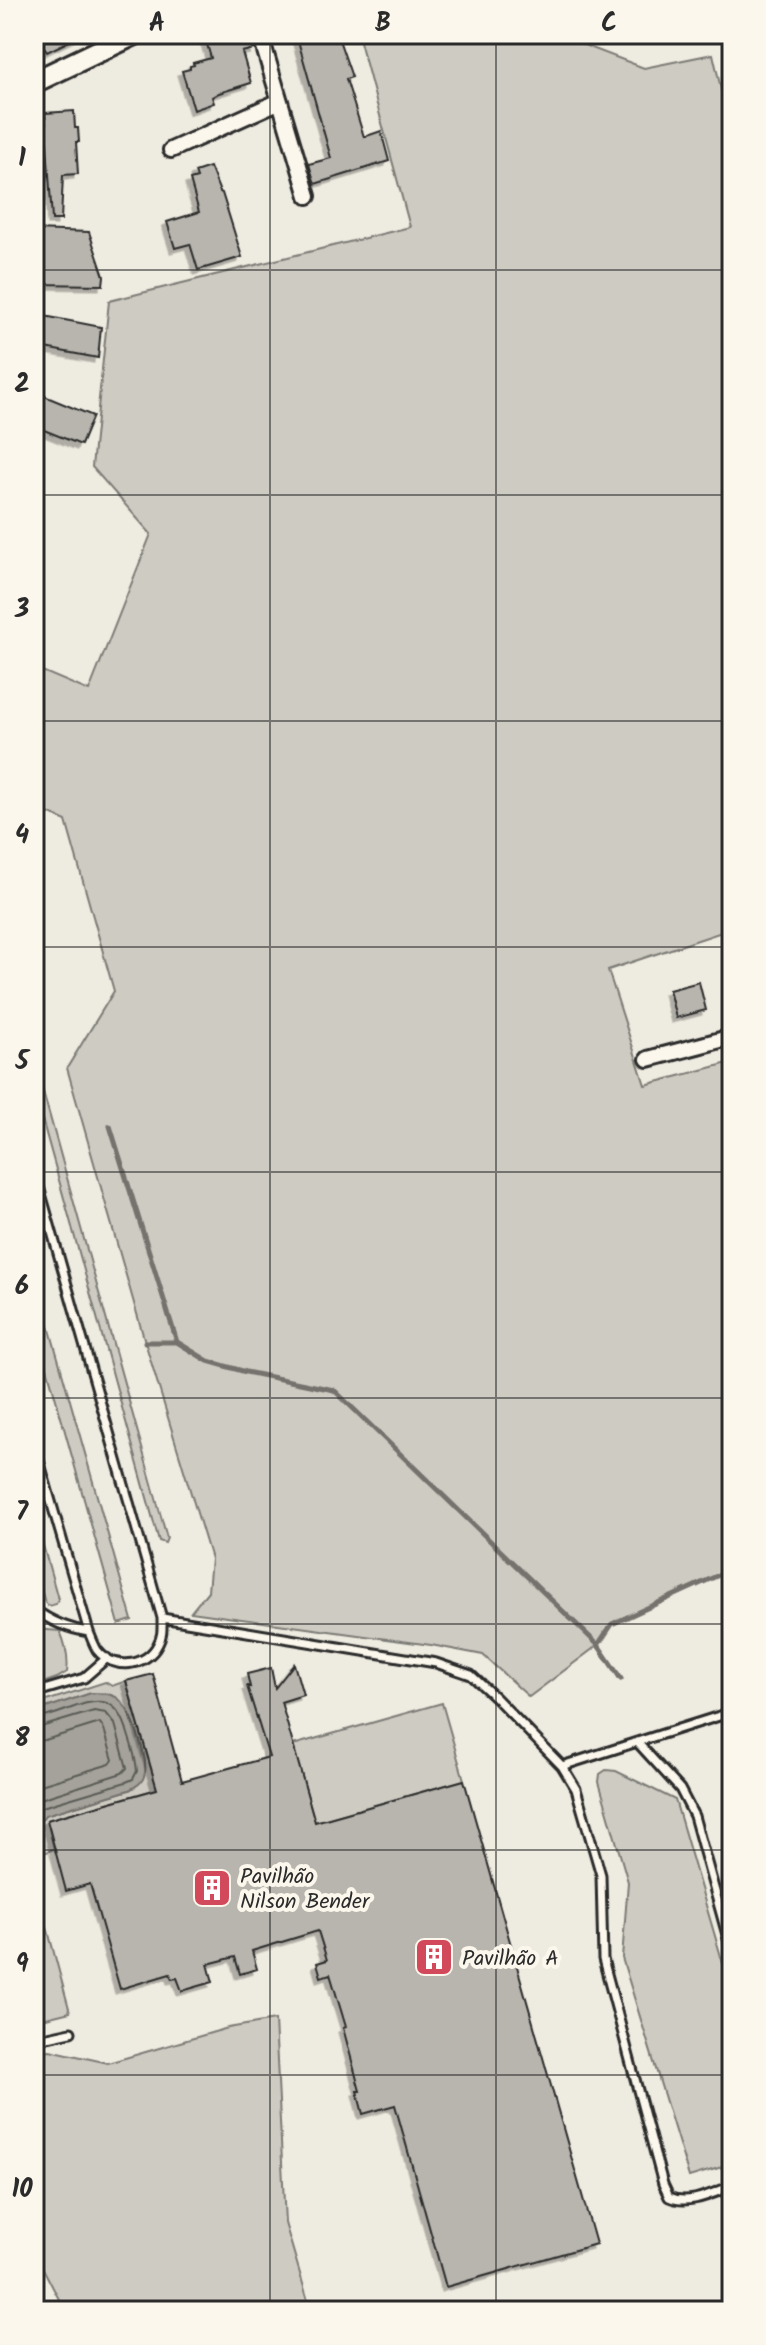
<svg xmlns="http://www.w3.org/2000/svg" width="766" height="2345" viewBox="0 0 766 2345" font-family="Kalam,sans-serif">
	<defs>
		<filter id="shadow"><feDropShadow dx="-4.5" dy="4.5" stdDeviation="0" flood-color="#0004"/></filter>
	</defs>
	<rect width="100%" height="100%" fill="#eeebe0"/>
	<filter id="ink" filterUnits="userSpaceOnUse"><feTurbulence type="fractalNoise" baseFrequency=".0125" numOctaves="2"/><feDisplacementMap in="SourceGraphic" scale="16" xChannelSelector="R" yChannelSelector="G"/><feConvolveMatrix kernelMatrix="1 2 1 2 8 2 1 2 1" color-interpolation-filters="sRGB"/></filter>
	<g filter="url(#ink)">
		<path fill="#cecbc2" stroke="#7c7b76" stroke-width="2" d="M358,34H574L576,42L644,68L713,54L732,137V896L722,932L608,970L645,1085L732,1062V1569L613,1623L598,1645L529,1697L483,1655L431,1645L191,1612L208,1591L211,1559L145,1342L67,1068L114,991L66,821L34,807V689L40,670L89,691L151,534L92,467L109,301L410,227Z
			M34,1059L167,1538L165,1543L159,1541L34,1090Z
			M34,1273L132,1620L119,1624L34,1321Z
			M34,1513L58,1599L56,1604L49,1606L45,1603L34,1563Z
			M34,1629L60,1631C66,1645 69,1657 67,1672L57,1678L34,1686Z
			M126,1681L157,1789L47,1820L54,1849L34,1857V1829L45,1815L129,1790C158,1776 139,1742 132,1718L91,1693L34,1712V1705L105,1682L112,1686Z
			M442,1703L464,1780L315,1822L293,1745Z
			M606,1770L616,1771L675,1800L732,1994V2164L689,2177L622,1958L628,1882L599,1782L600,1774Z
			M34,1879L70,2012L34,2021Z
			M275,2020L285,2223L311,2311H65L34,2251V2052L50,2050L108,2063L228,2028Z"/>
		<path fill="#a4a29a" stroke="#74726e" stroke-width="2" d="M91,1693C100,1693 108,1693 116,1697C130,1705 148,1757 145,1772C144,1782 137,1786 129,1790L45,1815L34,1829V1712Z"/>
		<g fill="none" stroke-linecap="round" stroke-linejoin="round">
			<path stroke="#5b5b57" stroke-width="2" d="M34,1719C73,1715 112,1674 128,1734C132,1746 136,1759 137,1771L133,1779L126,1782L42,1807L34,1816
				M34,1729L94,1711L106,1713L115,1724L127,1768L122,1773L34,1801
				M34,1741L45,1740L100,1723L104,1729L113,1760L110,1764L34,1787"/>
			<path stroke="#74726e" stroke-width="5" d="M110,1126L177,1342
				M145,1342H177L208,1361L246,1372L334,1390L598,1645L621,1679
				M598,1645L612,1624L732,1569"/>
		</g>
		<path fill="#b8b5ae" stroke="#2b2b2b" stroke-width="2" filter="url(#shadow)" d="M35,34H84L47,52Z
			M204,34H250L254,49L242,52L251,83L219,93L212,97L214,103L194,110L182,71L190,69V66L194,65L193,63L211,58Z
			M309,34H337L352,77L346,79L364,137L381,131L389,161L315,184L309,164L331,158L297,37Z
			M74,111L75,128H78L79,142H76L78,174L63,175L61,220H52L45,113Z
			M210,167L220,192L222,193L242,257L198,270L190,244L175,248L167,222L199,212L190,180L197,178L195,172Z
			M34,230L89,232L104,276L103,285L34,284Z
			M34,314L101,327L98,358L34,346Z
			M42,395L93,416L81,445L34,426V414Z
			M699,982L706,1010L676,1018L669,990Z
			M294,1664L303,1695L281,1702L315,1822L464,1780L596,2244L446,2287L395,2105L363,2114L357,2091H360L343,2028L346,2027L330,1974L321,1977L317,1963L327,1960L318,1931L252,1951L257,1969L240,1974L235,1957L208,1964L213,1982L182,1991L177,1978L172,1979L170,1974L120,1989L90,1884L66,1891L47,1820L157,1789L126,1681L153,1674L182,1781L269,1757L247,1686L250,1687L247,1674L271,1668L275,1688Z"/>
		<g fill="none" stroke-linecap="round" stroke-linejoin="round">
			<defs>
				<path id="lane" d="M34,1169L162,1618C162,1628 163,1635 158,1644C147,1667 113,1671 97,1650C94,1645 91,1637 89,1632L34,1443
					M34,1609C50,1621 69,1629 89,1632
					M162,1618L436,1663L471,1675L495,1697L562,1766L576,1789L601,1875L603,1959L663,2184L669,2197C688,2206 713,2193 732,2186
					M34,1693L84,1678L107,1658
					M637,1742L732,1712
					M562,1766L637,1742L680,1789L694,1816L732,1953
					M34,2040L71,2032"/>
				<path id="street" d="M260,34L308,196
					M171,150L280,101
					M648,1059L732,1037"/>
				<path id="primary" d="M34,82L135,34
					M34,2308L36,2311"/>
			</defs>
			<use href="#lane" stroke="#2b2b2b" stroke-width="13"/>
			<use href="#street" stroke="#2b2b2b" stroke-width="20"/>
			<use href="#primary" stroke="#2b2b2b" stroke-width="26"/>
			<use href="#lane" stroke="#fbf7ec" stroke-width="7"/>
			<use href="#street" stroke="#fbf7ec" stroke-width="14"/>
			<use href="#primary" stroke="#fbf7ec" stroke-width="20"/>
		</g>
	</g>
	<path fill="none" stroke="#2b2b2b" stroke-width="2" stroke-opacity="0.55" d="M270,34V2311M496,34V2311M34,270H732M34,495H732M34,721H732M34,947H732M34,1172H732M34,1398H732M34,1624H732M34,1850H732M34,2075H732"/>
	<defs>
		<symbol id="building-square" viewBox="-11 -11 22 22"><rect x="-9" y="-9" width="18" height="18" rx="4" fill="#d1495b" stroke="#fbf7ec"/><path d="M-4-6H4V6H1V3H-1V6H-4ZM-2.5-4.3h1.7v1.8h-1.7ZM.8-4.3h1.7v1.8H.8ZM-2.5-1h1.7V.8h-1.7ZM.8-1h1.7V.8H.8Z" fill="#fff"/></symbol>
	</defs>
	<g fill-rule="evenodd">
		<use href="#building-square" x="190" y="1866" width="44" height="44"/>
		<use href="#building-square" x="412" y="1935" width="44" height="44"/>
	</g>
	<g text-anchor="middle" stroke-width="8" stroke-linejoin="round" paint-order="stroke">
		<g font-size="22" fill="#2b2b2b" stroke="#fbf7ec" text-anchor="start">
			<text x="240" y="1883">Pavilhão<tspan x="240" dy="25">Nilson Bender</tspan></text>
			<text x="462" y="1965">Pavilhão A</text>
		</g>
	</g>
	<rect width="766" height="2345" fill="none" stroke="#fbf7ec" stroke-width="88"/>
	<rect x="44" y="44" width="678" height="2257" fill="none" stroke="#2b2b2b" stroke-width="3"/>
	<g font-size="26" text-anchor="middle" font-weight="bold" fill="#2b2b2b">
		<text x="157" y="31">A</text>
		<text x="383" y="31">B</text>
		<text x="609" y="31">C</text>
		<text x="22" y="166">1</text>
		<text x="22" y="392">2</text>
		<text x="22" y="617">3</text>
		<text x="22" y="843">4</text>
		<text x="22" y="1069">5</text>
		<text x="22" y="1294">6</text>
		<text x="22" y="1520">7</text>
		<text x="22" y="1746">8</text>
		<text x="22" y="1972">9</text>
		<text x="22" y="2197">10</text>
	</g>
</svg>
